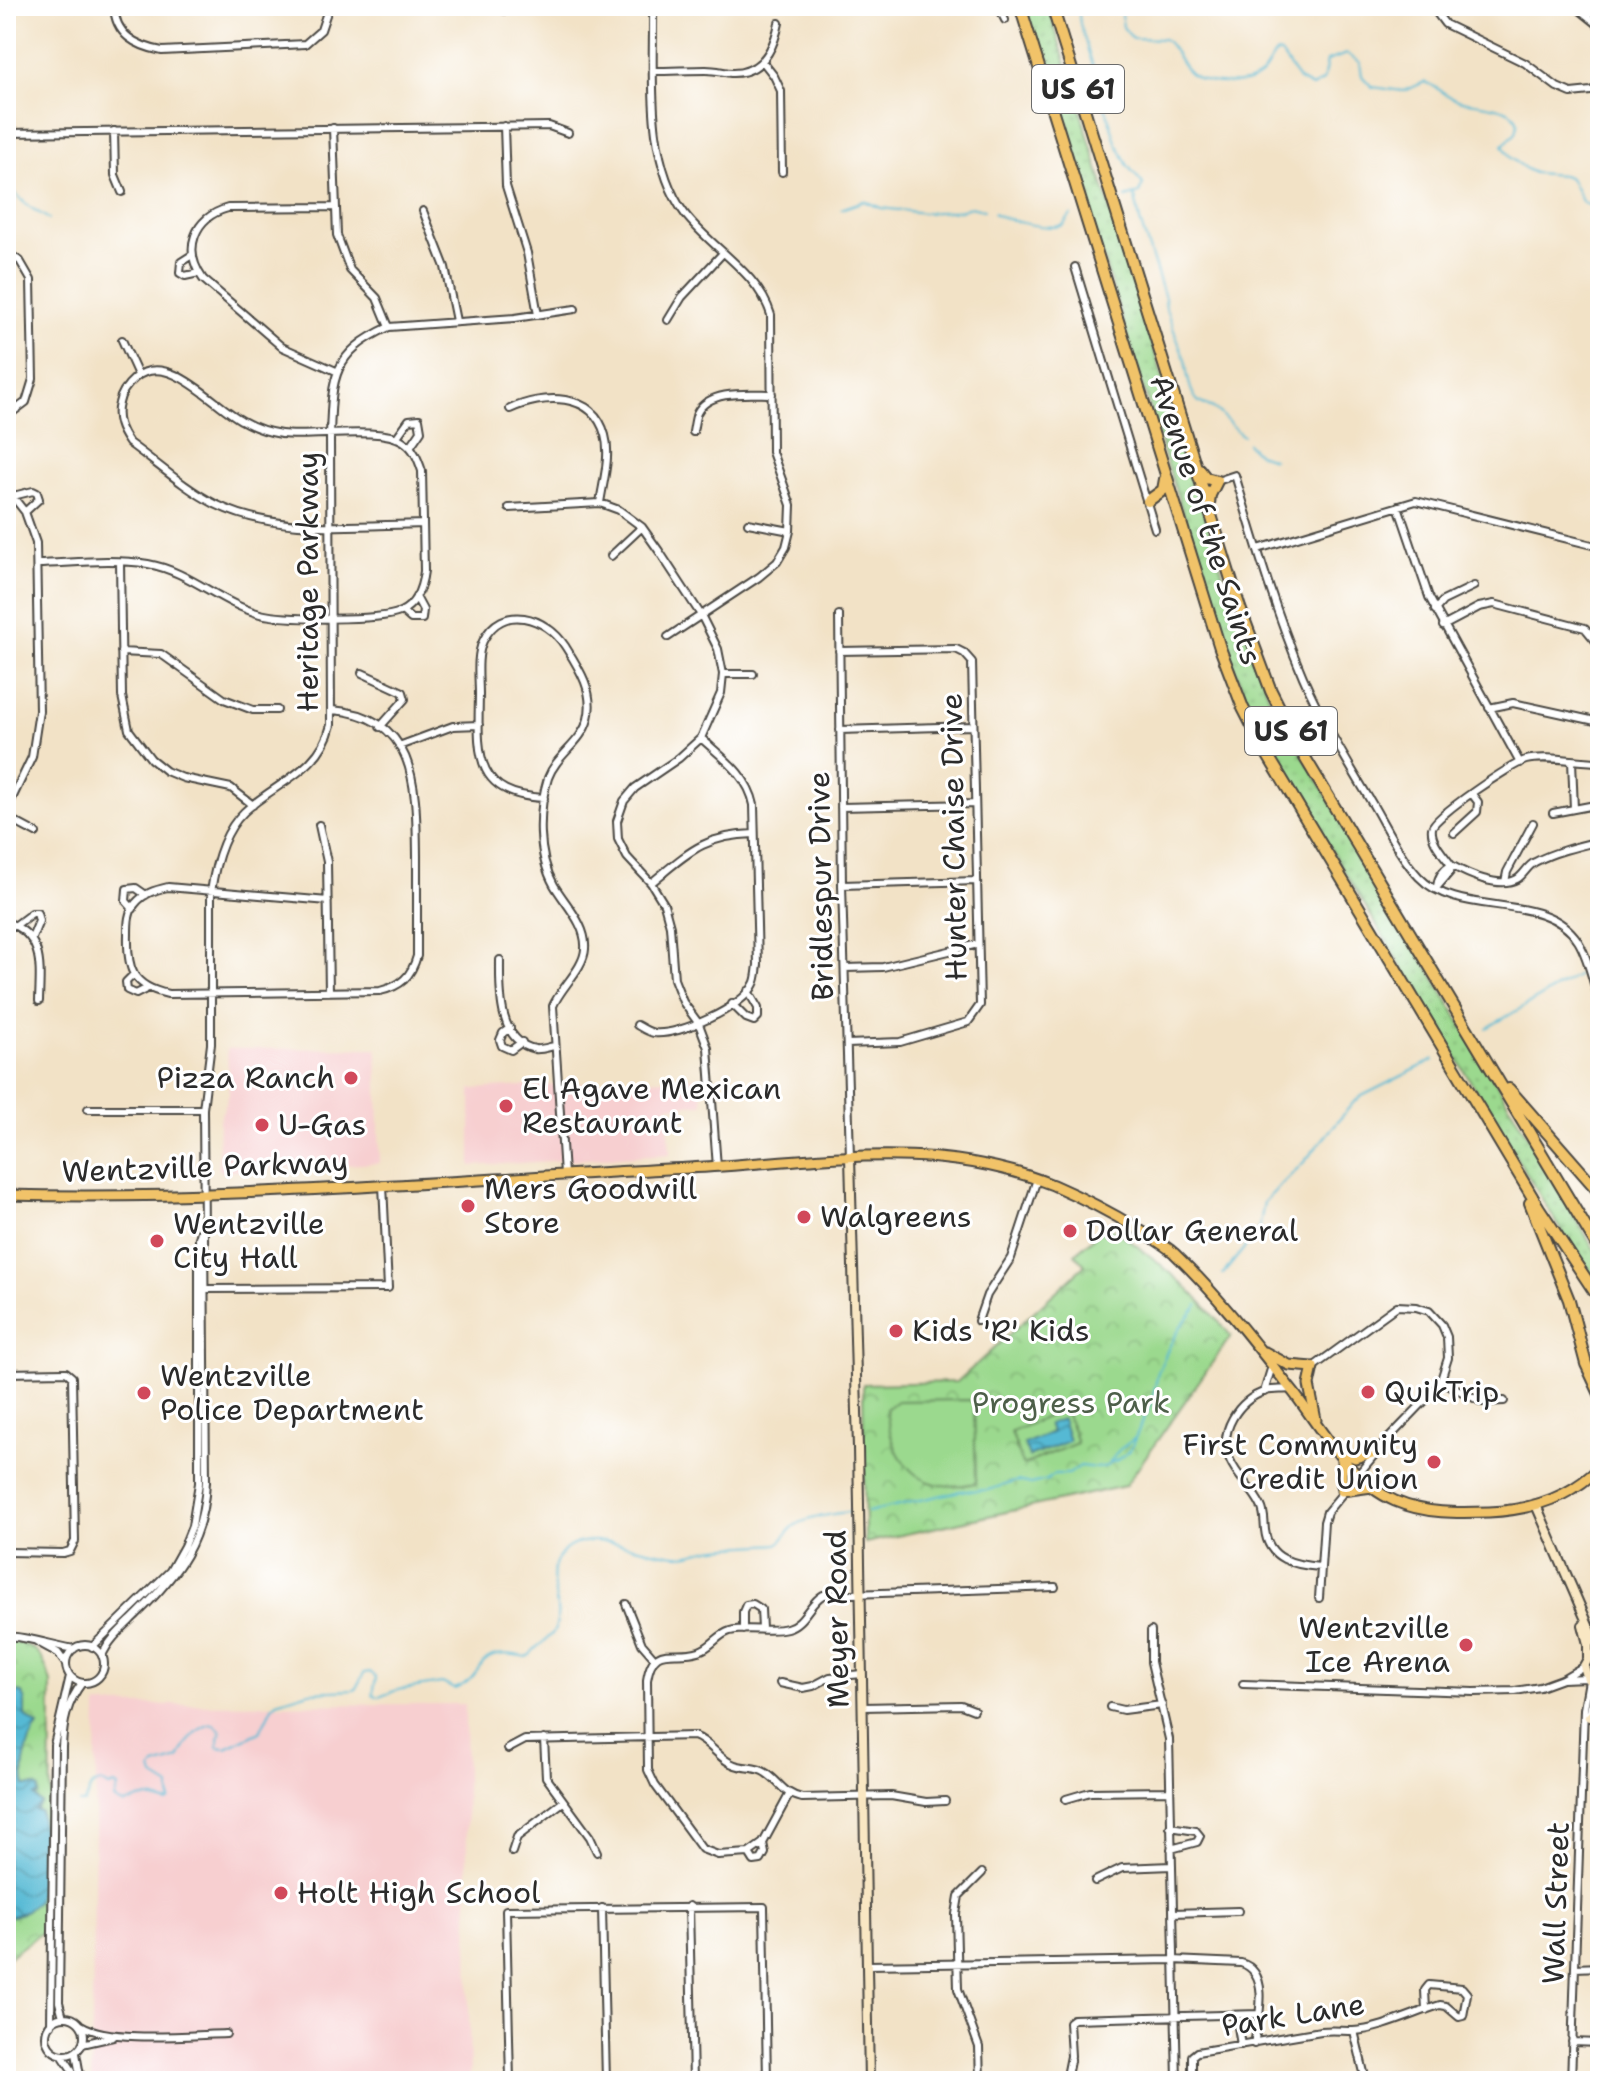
<svg xmlns="http://www.w3.org/2000/svg" width="1606" height="2087" viewBox="0 0 1606 2087" font-family="'Shantell Sans',sans-serif">
	<defs>
		<pattern id="grass-dots" width="8" height="8" patternUnits="userSpaceOnUse" patternTransform="scale(2)"><rect width="8" height="8" fill="#9bd98e"/><path d="M2 2h.1M6 6h.1" fill="none" stroke="#86ba7b" stroke-width="1.8" stroke-linecap="round"/></pattern>
		<pattern id="park-crowns" width="20" height="18" patternUnits="userSpaceOnUse" patternTransform="scale(2)"><rect width="20" height="18" fill="#9bd98e"/><path d="M2 6a3 3 0 1 1 6 0M12 15a3 3 0 1 1 6 0" fill="none" stroke="#86ba7b"/></pattern>
		<pattern id="water-waves" width="16" height="10" patternUnits="userSpaceOnUse" patternTransform="scale(2)"><rect width="16" height="10" fill="#55b9d4"/><path d="M0 5q4-4 8 0t8 0" fill="none" stroke="#4797ac"/></pattern>
	</defs>
	<rect width="100%" height="100%" fill="#fff"/>
	<filter id="ink" filterUnits="userSpaceOnUse"><feTurbulence type="fractalNoise" baseFrequency=".0125" numOctaves="2"/><feDisplacementMap in="SourceGraphic" scale="16" xChannelSelector="R" yChannelSelector="G"/><feConvolveMatrix kernelMatrix="1 2 1 2 8 2 1 2 1" color-interpolation-filters="sRGB"/></filter>
	<filter id="wash" filterUnits="userSpaceOnUse"><feTurbulence type="fractalNoise" baseFrequency=".006" numOctaves="4" result="noise"/><feDisplacementMap in="SourceGraphic" scale="32" xChannelSelector="R" yChannelSelector="G"/><feGaussianBlur stdDeviation="1.8" result="paint"/><feColorMatrix in="noise" values="0 0 0 0 0 0 0 0 0 0 0 0 0 0 0 0 0 1.4 0 .05"/><feComposite in="paint" operator="in"/></filter>
	<g filter="url(#wash)">
		<rect width="100%" height="100%" fill="#f2e2c6"/>
		<path fill="#f7cfd0" d="M377,1048L380,1163L221,1172L218,1167L219,1120L229,1094L227,1049Z
			M701,1077L703,1104L667,1106L670,1154L471,1166V1089Z
			M465,1704L470,2081H91L97,1705Z"/>
		<path fill="url(#grass-dots)" stroke="#63825c" stroke-width="2" d="M1025,6H1048L1223,574L1270,699L1600,1259V1289L1569,1243L1486,1107L1287,776L1252,713L1225,643L1165,457Z"/>
		<path fill="url(#park-crowns)" stroke="#63825c" stroke-width="2" d="M1107,1225C1155,1256 1195,1291 1231,1336L1125,1486L865,1543L863,1384L957,1382L1085,1265L1075,1254Z
			M6,1642C36,1642 44,1656 51,1683L50,1926L6,1959Z"/>
		<path fill="#9bd98e" stroke="#63825c" stroke-width="2" d="M970,1400L974,1404L976,1483C917,1496 892,1461 886,1409L897,1401Z
			M1065,1409L1077,1443L1023,1465L1011,1432Z"/>
		<path fill="url(#water-waves)" stroke="#407280" stroke-width="2" d="M1062,1419L1069,1441L1029,1457L1024,1444L1052,1432L1048,1424Z
			M14,1691L22,1693L25,1701V1716L38,1726C27,1742 20,1767 25,1786H35L39,1789L38,1795L34,1796L41,1803L35,1810L40,1811C44,1833 42,1880 37,1902L22,1913L6,1918V1692Z"/>
		<g fill="none" stroke-linecap="round" stroke-linejoin="round">
			<path stroke="#55b9d4" stroke-width="2" d="M1078,6L1080,24L1116,142L1128,166L1143,184L1139,193L1126,198
				M1120,6L1123,27L1132,38L1164,39C1176,48 1179,65 1191,74C1206,85 1242,87 1258,77C1268,71 1269,59 1277,53L1281,54L1299,80L1312,87L1323,81L1327,61L1347,54L1360,62L1362,76L1372,87L1403,91L1425,82C1437,86 1445,96 1458,100C1473,105 1528,103 1516,132C1514,137 1507,140 1503,145L1511,158L1526,169L1534,173L1563,175L1570,178L1583,203L1600,209
				M1600,153L1595,166L1600,181
				M6,185L28,206L49,219
				M1135,197L1140,221L1165,298L1166,309L1185,360C1187,371 1189,393 1198,401C1203,406 1210,405 1216,410C1225,418 1233,428 1243,436
				M841,209L864,201L881,208L925,213L962,210L970,207L984,210
				M993,213C1006,220 1048,231 1063,225L1071,215
				M1247,443L1258,454L1273,459
				M1487,1028L1582,973
				M1223,1274L1259,1230L1264,1202L1304,1162L1353,1103L1362,1096L1434,1060
				M1109,1463C1121,1460 1132,1451 1135,1438
				M868,1512L960,1491L988,1490L1017,1481L1031,1484L1047,1480L1054,1474H1069L1080,1466L1097,1468L1107,1466L1119,1450L1135,1438L1152,1401L1158,1372L1169,1347L1181,1326L1198,1305
				M79,1803H84L91,1787L101,1782L109,1787L115,1785L118,1787L114,1799C128,1810 131,1798 146,1798C153,1798 160,1801 167,1802L170,1800V1787L154,1777L152,1770L155,1766L179,1759C185,1745 197,1725 214,1724L221,1731L217,1747L226,1748L260,1732L272,1707L277,1702L309,1692L355,1690L364,1673L370,1672L376,1677L373,1695L379,1697L397,1690L442,1683L455,1689C489,1675 471,1645 526,1657L530,1655C536,1644 550,1641 555,1629C564,1605 544,1581 559,1557C581,1522 647,1555 680,1555C690,1555 700,1551 710,1549C732,1546 755,1546 777,1544C786,1540 786,1532 794,1526C806,1518 836,1513 850,1512"/>
		</g>
	</g>
	<g filter="url(#ink)">
		<g fill="none" stroke-linecap="round" stroke-linejoin="round">
			<defs>
				<path id="street" d="M114,6C115,35 136,46 162,51L305,44L321,30L329,6
					M477,6C499,11 520,13 541,6
					M653,6C654,72 644,159 685,214C712,249 758,272 771,315L772,452L791,505L790,531L786,547L777,562L759,577L668,637
					M998,6L1005,20
					M1575,6L1600,26
					M1436,12L1445,24L1525,63L1557,87L1571,93L1591,91L1600,87
					M763,62L774,76L781,91L782,172
					M654,71C671,71 689,70 706,70C714,70 723,72 731,73C762,74 774,48 779,23
					M504,126L506,186L527,253L538,315
					M333,128L337,235L350,270L377,298L389,327
					M114,131L115,175L122,192
					M6,133L549,126L568,133
					M423,211L445,267L456,321
					M6,252L20,261L31,280L33,379L26,402L6,417
					M192,255L181,262L180,273L185,276L199,273
					M1075,267L1155,529
					M668,320L682,297L723,253
					M122,340L138,375
					M336,371L282,347L203,279C182,250 194,217 228,208L336,207
					M510,409C542,394 593,391 605,435C611,456 603,482 600,503
					M693,432C694,427 695,418 697,413C709,389 750,394 772,394
					M396,438L409,420L419,419L421,431L410,447
					M1217,481L1235,475C1255,542 1275,611 1303,677C1322,721 1348,763 1373,805C1387,829 1400,857 1419,877C1460,920 1544,889 1578,941C1589,959 1593,983 1600,1004
					M6,488L25,512L36,543L39,711L32,757L6,811
					M13,496L33,491L37,493L39,499L25,512
					M1398,506L1429,597L1520,763
					M509,508L600,503L619,510L642,527L659,551L701,615L718,649L723,674L721,693L701,738L679,758L635,788L624,801L617,821L618,839L627,857L651,883L664,904L670,926L674,979L683,1002L699,1024L708,1048L717,1167
					M748,523L790,531
					M1258,549L1416,501L1600,547
					M611,556L642,527
					M120,562L122,696L129,730L151,759L166,771L183,778L231,788L253,805
					M37,564C73,563 112,558 148,564C189,571 220,603 260,614C283,620 379,621 400,612C416,605 422,587 424,571L422,471C418,459 414,448 403,441C380,426 312,438 281,434C267,432 253,427 241,420C213,405 168,350 135,378C127,385 121,392 119,403C115,418 120,430 129,443C157,463 184,488 215,504C278,535 355,525 423,524
					M1435,610L1443,601L1474,586
					M402,611L411,619H422L423,610L416,597
					M839,615L842,885L850,1157
					M1443,626L1479,607L1494,604L1585,628L1600,646
					M839,651L956,649L964,653L972,662L980,1005L968,1022L900,1042L847,1044
					M121,652L161,654L224,699L253,710H277
					M362,673L403,692L405,699L380,727
					M723,674H753
					M1489,708L1513,703L1600,722
					M840,730L973,726
					M399,746L453,726L479,725
					M544,798C473,795 478,752 479,695C479,678 476,656 483,641C502,602 546,617 565,646C579,668 595,692 588,719C582,743 556,755 548,778C538,810 537,855 554,885C565,904 587,925 585,949C584,968 561,987 553,1006L564,1174
					M841,807L974,804
					M1574,809L1595,805
					M1553,813L1574,809L1572,761
					M6,817L36,833
					M319,825L327,862L329,992
					M1454,833L1477,812L1478,802L1472,794
					M1505,882L1507,872L1533,823
					M651,883C688,853 704,835 754,834
					M842,885L977,881
					M1437,886C1438,876 1443,870 1451,865C1444,855 1430,841 1432,828C1434,816 1512,764 1526,760C1545,755 1579,762 1600,762
					M1437,887L1450,872L1451,865C1467,874 1499,889 1517,879C1524,875 1527,866 1535,862C1553,852 1579,846 1600,841
					M328,901L168,887C155,890 144,893 135,904C128,913 128,923 128,934C127,968 131,986 168,994L380,991C401,986 411,977 417,956C417,923 417,890 417,856C416,790 419,716 332,710
					M133,909L126,901L127,889L136,888L146,895
					M6,922C45,935 40,967 39,1001
					M16,925L32,913H37L39,921L32,938
					M500,960C500,988 497,1041 535,1049C540,1050 549,1047 554,1046
					M845,968L883,967L978,944
					M134,974L126,982L127,990L136,994L148,988
					M732,1004L746,1018L754,1021L758,1017V1008L748,991
					M637,1025C642,1028 648,1032 654,1033C679,1036 744,1007 754,984C757,979 757,970 758,965L754,805C748,775 723,758 701,738
					M510,1028L503,1033L500,1040L502,1046L511,1050L522,1042
					M88,1109H203
					M203,1289L388,1288L383,1185
					M978,1321L987,1295L1011,1258L1037,1179
					M1313,1367L1397,1306L1416,1307L1429,1311L1442,1325L1447,1337L1448,1358L1439,1386L1385,1442L1327,1512L1324,1522L1319,1598
					M6,1373L66,1372L72,1377L75,1541L70,1551L63,1553L6,1552
					M1441,1381L1482,1402L1504,1401
					M1290,1389C1283,1390 1273,1389 1266,1391C1238,1400 1217,1432 1230,1460C1237,1477 1253,1489 1261,1506C1265,1513 1264,1522 1265,1530C1268,1560 1295,1565 1320,1567
					M1264,1392L1272,1366
					M626,1604L642,1644L655,1659
					M743,1630V1612L746,1605L753,1604L761,1609L762,1629
					M1151,1631V1662L1169,1739L1177,2081
					M6,1636C30,1637 51,1645 74,1649
					M36,1641L58,1653L66,1664
					M66 1664a19 19 0 1 1 38 0a19 19 0 1 1-38 0Z
					M92,1647L170,1571L184,1546L192,1526L199,1483V1238L202,1228
					M102,1656C109,1639 124,1627 137,1614C178,1574 204,1541 206,1481L203,1109L211,1044V892C215,864 223,832 244,812C276,782 320,771 331,725L330,435C332,378 332,353 389,327L515,318L575,309
					M1562,1679L1587,1678
					M780,1683L803,1688L813,1686L830,1677L862,1674
					M1243,1684L1474,1692L1515,1691L1540,1687L1562,1679L1584,1666
					M863,1707L961,1705L974,1710
					M1110,1707L1123,1710L1162,1705
					M1589,1716L1596,1683
					M544,1739L546,1777L590,1837L597,1852
					M508,1749L525,1740L694,1736C711,1742 719,1760 735,1765C746,1769 756,1766 766,1773C781,1783 782,1793 802,1798L891,1796L926,1802L945,1801
					M789,1795L763,1843L749,1853L718,1855L702,1849L655,1785L648,1770L647,1680C653,1641 673,1659 699,1651C712,1647 717,1635 730,1631C748,1626 769,1633 787,1628C804,1624 809,1603 823,1595L1055,1587
					M1066,1799L1090,1792L1169,1791
					M1170,1827L1196,1831L1200,1836L1197,1842L1171,1849
					M512,1852L517,1837L563,1802
					M749,1853L754,1861L761,1860L765,1853L763,1843
					M1095,1881L1122,1868L1172,1866
					M689,1906L693,2081
					M602,1908L606,2081
					M1173,1913L1238,1911
					M868,1965L1173,1960L1241,1963C1272,1972 1258,2021 1254,2044
					M1575,1968L1600,1967
					M1236,2015L1241,2045
					M63,2017L59,2002L62,1747C63,1723 67,1702 82,1683
					M46 2036a19 19 0 1 1 38 0a19 19 0 1 1-38 0Z
					M51,2025L54,1745L70,1676
					M81,2025C110,2043 189,2035 226,2034
					M1354,2031L1366,2081
					M1572,2042L1600,2043
					M82,2044L113,2037
					M76,2053L81,2081
					M62,2055L72,2070L74,2081
					M510,2081L506,1910L764,1907L767,2081
					M980,2081L979,2047L958,1989L956,1914L959,1896L982,1873
					M1066,2081L1071,2056L1069,2022L1073,2019L1259,2014
					M1192,2081V2056L1197,2052L1321,2031C1332,2030 1342,2031 1353,2031C1379,2030 1414,2013 1440,2005L1446,2006L1459,2017L1463,2016L1467,1994L1462,1988L1429,1985L1425,1990L1426,2010
					M1571,2081L1584,1709L1589,1680"/>
				<path id="secondary" d="M850,1157L858,1448L869,2081
					M1536,1505L1600,1652
					M1583,1625L1588,1644V1659
					M1600,1655L1588,1659L1584,1666L1588,1679L1600,1683
					M1589,1717L1593,1713L1600,1711"/>
				<path id="primary" d="M6,1195C234,1201 461,1179 689,1168C815,1162 932,1136 1053,1185C1083,1198 1110,1212 1138,1229C1150,1237 1164,1244 1174,1253C1219,1296 1256,1345 1294,1393C1322,1430 1350,1482 1395,1501C1425,1514 1457,1513 1489,1512C1531,1510 1570,1498 1600,1467
					M1265,1352L1289,1365L1313,1367L1309,1385L1316,1420
					M1339,1451L1355,1458L1376,1452
					M1342,1458V1491L1372,1487"/>
				<path id="highway" d="M1020,6L1220,648L1243,708L1264,749L1539,1208L1600,1300
					M1052,6L1240,608L1271,691L1301,751L1600,1251
					M1199,469L1206,478L1217,481L1210,495L1209,504
					M1148,501L1163,490L1165,479
					M1509,1089L1600,1193
					M1530,1203L1569,1300L1586,1364L1600,1394
					M1596,1472L1600,1470"/>
			</defs>
			<use href="#street" stroke="#494642" stroke-width="10"/>
			<use href="#secondary" stroke="#494642" stroke-width="12"/>
			<use href="#primary" stroke="#494642" stroke-width="13"/>
			<use href="#highway" stroke="#494642" stroke-width="14"/>
			<use href="#street" stroke="#fff" stroke-width="6"/>
			<use href="#secondary" stroke="#f9e7c3" stroke-width="8"/>
			<use href="#primary" stroke="#f1c369" stroke-width="9"/>
			<use href="#highway" stroke="#f1c369" stroke-width="10"/>
		</g>
	</g>
	<g fill="#d1495b" stroke="#fff" stroke-width="3">
		<circle cx="351" cy="1078" r="8"/>
		<circle cx="506" cy="1106" r="8"/>
		<circle cx="262" cy="1125" r="8"/>
		<circle cx="468" cy="1206" r="8"/>
		<circle cx="804" cy="1217" r="8"/>
		<circle cx="1070" cy="1231" r="8"/>
		<circle cx="157" cy="1241" r="8"/>
		<circle cx="896" cy="1331" r="8"/>
		<circle cx="1368" cy="1392" r="8"/>
		<circle cx="144" cy="1393" r="8"/>
		<circle cx="1434" cy="1462" r="8"/>
		<circle cx="1466" cy="1645" r="8"/>
		<circle cx="281" cy="1893" r="8"/>
	</g>
	<g text-anchor="middle" stroke-width="6" stroke-linejoin="round" paint-order="stroke">
		<g fill="#fff" stroke="#6b6b6b" stroke-width="2">
			<rect x="1032" y="65" width="92" height="48" rx="6"/>
			<rect x="1245" y="707" width="92" height="48" rx="6"/>
		</g>
		<g font-size="28" font-weight="bold" fill="#2b2b2b">
			<text x="1078" y="99">US 61</text>
			<text x="1291" y="741">US 61</text>
		</g>
		<g font-size="30" fill="#2b2b2b" stroke="#fff">
			<text transform="translate(1206 520) rotate(72)" y="10">Avenue of the Saints</text>
			<text transform="translate(308 582) rotate(-90)" y="10">Heritage Parkway</text>
			<text transform="translate(954 837) rotate(-91)" y="10">Hunter Chaise Drive</text>
			<text transform="translate(821 886) rotate(-91)" y="10">Bridlespur Drive</text>
			<text transform="translate(205 1167) rotate(-2)" y="10">Wentzville Parkway</text>
			<text transform="translate(837 1619) rotate(-91)" y="10">Meyer Road</text>
			<text transform="translate(1556 1903) rotate(-88)" y="10">Wall Street</text>
			<text transform="translate(1293 2015) rotate(-9)" y="10">Park Lane</text>
		</g>
		<g font-size="30" fill="#2b2b2b" stroke="#fff" text-anchor="start">
			<text x="335" y="1088" text-anchor="end">Pizza Ranch</text>
			<text x="522" y="1099">El Agave Mexican<tspan x="522" dy="34">Restaurant</tspan></text>
			<text x="278" y="1135">U-Gas</text>
			<text x="484" y="1199">Mers Goodwill<tspan x="484" dy="34">Store</tspan></text>
			<text x="820" y="1227">Walgreens</text>
			<text x="173" y="1234">Wentzville<tspan x="173" dy="34">City Hall</tspan></text>
			<text x="1086" y="1241">Dollar General</text>
			<text x="912" y="1341">Kids 'R' Kids</text>
			<text x="160" y="1386">Wentzville<tspan x="160" dy="34">Police Department</tspan></text>
			<text x="1384" y="1402">QuikTrip</text>
			<text x="1418" y="1455" text-anchor="end">First Community<tspan x="1418" dy="34">Credit Union</tspan></text>
			<text x="1450" y="1638" text-anchor="end">Wentzville<tspan x="1450" dy="34">Ice Arena</tspan></text>
			<text x="297" y="1903">Holt High School</text>
		</g>
		<g font-size="30" fill="#4d5f49" stroke="#fff">
			<text x="1071" y="1413">Progress Park</text>
		</g>
	</g>
	<rect width="1606" height="2087" fill="none" stroke="#fff" stroke-width="32"/>
</svg>
